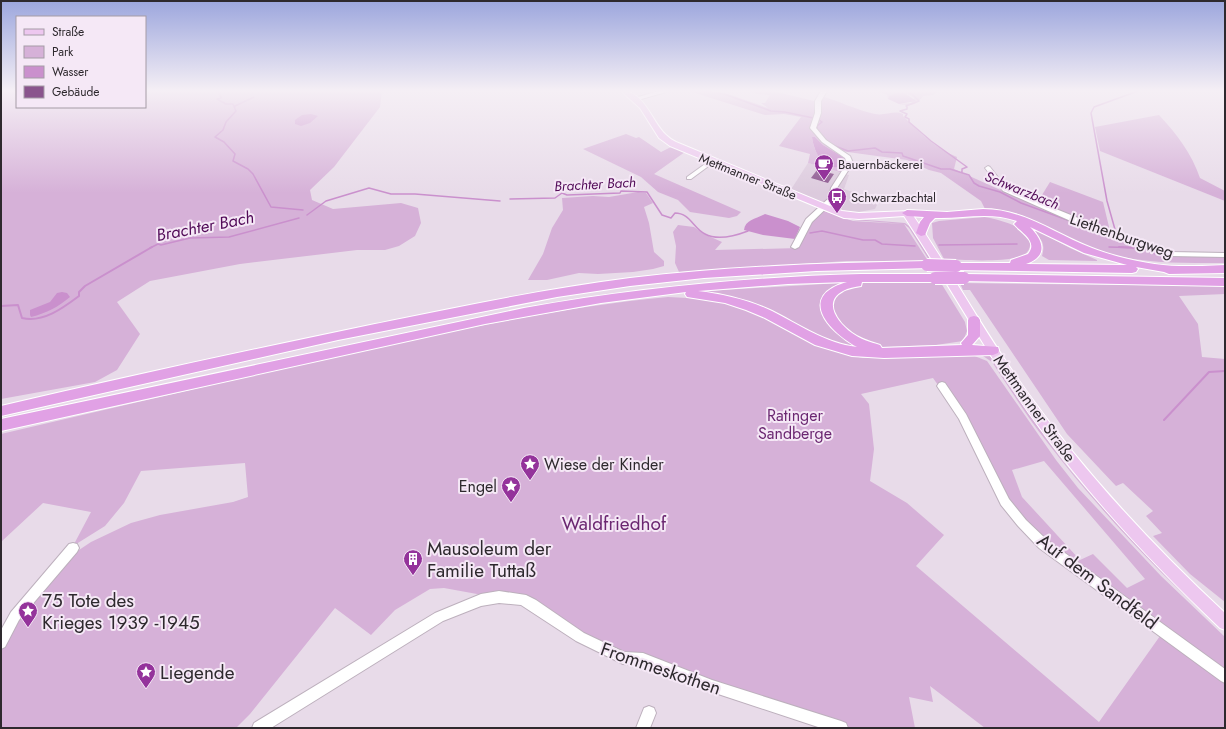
<svg xmlns="http://www.w3.org/2000/svg" width="1226" height="729" viewBox="0 0 1226 729" font-family="Jost,sans-serif">
	<rect width="100%" height="100%" fill="#e8dbe9"/>
	<path fill="#dccadd" d="M808,163L849,175L844,189L879,201L875,209L853,213L819,203L790,191Z"/>
	<path fill="#d6b1d8" fill-rule="evenodd" d="M1,91H17V107H145V91H382L380,107L334,167L310,190L312,200L333,209L401,203L418,208L421,223L415,236L399,246L385,250H357L240,264L150,281L117,302L140,334L117,370L95,382L1,399Z
		M689,91H709L728,94L768,108L761,103H765L770,95L757,94L750,91H773L814,101C820,109 814,117 811,125C815,141 836,151 849,161L843,173L808,163L810,154L779,146L801,117L784,114L765,115ZM812,137H815L823,145L843,157L838,167C822,165 814,153 812,137Z
		M877,91H938L933,95L923,96C916,106 911,106 899,104L911,103L914,98L905,93L889,96L888,99L887,95Z
		M821,96C839,101 856,110 875,114C885,116 894,110 903,114V116C919,132 936,149 957,157L954,169L1020,199L1159,252L1225,256V263C1182,263 1140,264 1098,251C1070,243 1046,224 1018,214C1007,211 996,209 985,209L981,201L941,173L929,170L907,160L840,151L829,144L816,132L815,124Z
		M1159,115C1176,133 1192,154 1200,178L1225,191V201L1100,151L1095,127Z
		M626,134L636,138L639,137L661,152L673,146L685,152L654,174L741,212L737,216L729,218L690,212L678,200L658,192L641,177L583,149Z
		M1050,182L1103,202L1110,231L1037,203Z
		M638,192L646,193L653,203L644,207L649,223L654,252L664,261V266L653,269L633,272L598,274L579,273L547,280H528L543,254L552,228L563,210L562,198L593,196L609,197Z
		M824,211L853,221L904,224L853,220L837,214L854,219L905,223L909,226L931,260H929L909,228L904,224L928,261H847L679,272L675,263L676,246L673,232L678,225L694,227L704,234L722,242L715,250L799,248C802,231 811,221 824,211Z
		M984,217C997,219 1032,227 1030,245C1030,249 1027,253 1024,255C1010,263 961,260 944,259L933,238L932,223L939,221Z
		M1029,226L1070,248L1097,260V261L1049,260L1042,256C1047,238 1037,239 1029,226Z
		M840,283H844L837,286L824,308L872,352L811,336L706,294V291Z
		M862,283H941L965,322L967,331L963,341L936,345L881,347L846,334L830,305L836,293L854,284Z
		M960,283L1225,286V294L1179,296L1198,324L1202,357L1225,359V602L1190,574L1153,536L1162,533L1146,516L1153,511L1123,483L1116,486L1067,434L970,290H963Z
		M668,297L708,299L732,304L757,313L816,345L840,353L863,358H887L967,353L987,361L1056,460L1078,488L1161,576L1225,637V728H985L930,686L933,702L909,697L915,728H841L623,658L532,604L444,588L430,589L395,610L371,635L335,608L250,714L236,728H1V648L20,617L36,598L79,550L91,542L131,523L160,515L233,502L248,497L245,463L141,471L124,503L105,526L73,546L91,512L43,503L1,542V434C118,407 235,379 352,353C456,330 561,307 668,297ZM933,378L962,419L1020,525L1160,636L1099,722L916,566L944,535L907,503L870,481L874,449L869,404L861,394ZM1044,461L1145,579L1127,588L1093,554L1080,560L1022,497L1012,470Z
		M980,354H987L992,358C1016,392 1037,428 1063,461C1111,522 1169,576 1225,630V632C1160,575 1100,511 1047,442C1027,417 1010,389 992,362Z"/>
	<path fill="#ca90cd" d="M896,93H905L916,101L899,104L888,99L889,96Z
		M311,114L318,116L310,123L301,126L295,124V120L302,115Z
		M812,137H815L823,145L843,157L846,159L844,165C825,174 814,153 812,137Z
		M765,214L788,221L800,227L795,239L763,235L744,230C745,220 756,219 765,214Z
		M62,292L67,293L70,297C58,307 47,313 31,317L30,315V310L50,302L57,293Z"/>
	<g fill="none" stroke-linecap="round" stroke-linejoin="round">
		<path stroke="#ca90cd" stroke-width="1.5" d="M216,91L219,92L221,98L217,99L226,104H233L236,111L226,122L223,130L215,137L224,142L235,154L233,161L248,169L253,174L271,207L303,210
			M703,91L724,94L771,111L785,112L818,119L822,122L817,126V130
			M905,91L913,95L919,101L906,106
			M235,106L254,97
			M907,107V109L900,111L907,114L905,117L909,119V122L931,141L967,167L962,169V172
			M835,146L848,151L875,148L882,152L902,153L903,156L941,169H950L969,175L974,183L979,186L1000,192L1021,203L1103,233
			M510,199L555,198L562,193L567,195L620,193L621,191L647,192L662,215L671,218L675,213C690,213 693,228 705,234C718,241 735,236 748,231
			M307,215L326,201L369,188L391,194H415L500,201
			M810,233L822,231L863,240H875L882,244L915,246
			M1116,233L1107,201L1091,113L1094,107L1138,91
			M1122,239L1143,248
			M939,245L1017,244
			M1109,247L1141,248
			M150,248L158,244L161,245L190,238L229,237L299,218"/>
		<path stroke="#ca90cd" stroke-width="2" d="M1119,247L1141,248
			M1141,247L1169,260
			M1,306L18,305L22,318C43,323 63,308 79,296V292L85,286L152,247
			M1164,420L1209,372L1225,371"/>
	</g>
	<path fill="#8a548d" d="M817,170L834,174L828,183L811,178Z"/>
	<g fill="none" stroke-linecap="round" stroke-linejoin="round">
		<defs>
			<path id="minor" d="M659,91H670L634,101L631,99Z
				M821,91H827L821,101V113L816,128L826,140L850,156L853,163L837,188L836,199L812,222L799,247L795,249L791,247L806,219L829,198L831,188L847,163L845,158L822,142L810,128L815,113V101Z
				M712,159L714,160V162L691,179H687V177Z
				M988,166L990,167L1007,189L1088,222L1171,252L1225,253V257L1170,256L1082,226L1003,191L985,168Z
				M942,382L945,383L966,414L1009,499L1026,520L1047,540L1225,669V683L1221,681L1039,548L1018,526L1001,505L959,419L937,386L939,383Z
				M73,543L77,544L79,548L77,552L19,620L5,647L1,649V630L11,612L69,544Z
				M499,591L526,595L536,600L584,633L624,652L643,653L712,680L841,721L846,723L848,728H821L712,692L643,665L623,664L576,641L521,605L499,603L481,606L443,621L271,728H252L254,723L435,613L481,594Z
				M649,706L654,708L656,713L650,728H636L644,708Z"/>
			<path id="major" d="M621,91C645,91 651,121 666,135C669,138 672,140 676,142L842,211L859,213L910,211C951,270 985,334 1027,392C1085,473 1152,545 1225,613V630L1220,628C1155,566 1093,501 1040,428C990,360 950,286 904,216L859,219L844,218L670,146L659,138L640,108Z"/>
			<path id="highway" d="M983,209C1024,209 1055,234 1092,248C1114,257 1155,266 1179,266C1194,266 1210,266 1225,265V273L1169,274L1164,272L1136,267L1138,269L1136,272L1132,273L956,270L952,269L950,266L952,263H1010L1011,260L1028,254C1039,241 1020,232 1014,224L1017,221C989,211 963,219 935,218L930,223L925,235L921,236L916,233L920,222L924,217L907,216L902,213L907,210L947,212ZM1030,227L1084,253L1127,265L1026,264C1049,256 1043,240 1030,227Z
				M927,261L931,262L933,265L931,268L816,271L704,278L630,286L557,297L338,340L1,416V406C125,377 250,350 375,324C459,307 544,289 630,278C729,266 828,263 927,261Z
				M861,274H935L939,275L941,278L939,281L935,282H862L861,286C855,287 848,288 843,291C822,302 838,323 852,333C860,339 870,342 880,345L882,348L962,345L961,343L968,335V320L970,317L974,316L978,317L980,320V336L972,345L998,347L999,350L998,353L993,355L884,358L852,356L815,345L765,318L746,310L725,303L687,297L685,294L686,292L601,303L485,324L1,431V419L524,308C636,288 748,277 861,274ZM847,282C797,296 828,331 857,347C825,343 800,325 772,311C749,300 723,294 698,291L788,284Z
				M964,274L1225,278V286L960,281L958,278L960,275Z"/>
		</defs>
		<use href="#minor" stroke="#bdb0bd" stroke-width="2"/>
		<use href="#major" stroke="#fff" stroke-width="2"/>
		<use href="#highway" stroke="#fff" stroke-width="2"/>
		<use href="#minor" fill="#fff" fill-rule="evenodd"/>
		<use href="#major" fill="#edc7ef" fill-rule="evenodd"/>
		<use href="#highway" fill="#e1a1e5" fill-rule="evenodd"/>
		<defs>
			<path id="highway-bridge" d="M927,265L956,266
				M935,278H964"/>
		</defs>
		<use href="#highway-bridge" stroke="#fff" stroke-width="14" stroke-linecap="butt"/>
		<use href="#highway-bridge" stroke="#e1a1e5" stroke-width="12"/>
	</g>
	<linearGradient id="sky" x2="0" y2="1"><stop stop-color="#9ca6dd"/><stop offset="0.47" stop-color="#f5eff5"/><stop offset="1" stop-color="#f5eff5" stop-opacity="0"/></linearGradient>
	<rect width="1226" height="193" fill="url(#sky)"/>
	<defs>
		<symbol id="cafe-pin" viewBox="-11 -11 22 30"><path d="M0 17L-7.5 6A9.5 9.5 0 1 1 7.5 6Z" fill="#94339b" stroke="#f5e8f6"/><path d="M-5.5-4.5H6V0H3Q3 3.5 0 3.5H-2.5Q-5.5 3.5-5.5 0ZM3-3.2v2h1.7v-2ZM-6 4.5H4V6H-6Z" fill="#fff"/></symbol>
		<symbol id="bus-pin" viewBox="-11 -11 22 30"><path d="M0 17L-7.5 6A9.5 9.5 0 1 1 7.5 6Z" fill="#94339b" stroke="#f5e8f6"/><path d="M-5-6H5V4H4V6H2V4H-2V6H-4V4H-5ZM-3.5-4V0h7V-4ZM-3.5 1.2v1.5H-2V1.2ZM2 1.2v1.5H3.5V1.2Z" fill="#fff"/></symbol>
		<symbol id="sight-pin" viewBox="-11 -11 22 30"><path d="M0 17L-7.5 6A9.5 9.5 0 1 1 7.5 6Z" fill="#94339b" stroke="#f5e8f6"/><path d="M0-6L1.8-2.2L6-1.7L2.9 1.2L3.7 5.4L0 3.3L-3.7 5.4L-2.9 1.2L-6-1.7L-1.8-2.2Z" fill="#fff"/></symbol>
		<symbol id="building-pin" viewBox="-11 -11 22 30"><path d="M0 17L-7.5 6A9.5 9.5 0 1 1 7.5 6Z" fill="#94339b" stroke="#f5e8f6"/><path d="M-4-6H4V6H1V3H-1V6H-4ZM-2.5-4.3h1.7v1.8h-1.7ZM.8-4.3h1.7v1.8H.8ZM-2.5-1h1.7V.8h-1.7ZM.8-1h1.7V.8H.8Z" fill="#fff"/></symbol>
	</defs>
	<g fill-rule="evenodd">
		<use href="#cafe-pin" x="813" y="153" width="22" height="30"/>
		<use href="#bus-pin" x="826" y="186" width="22" height="30"/>
		<use href="#sight-pin" x="519" y="453" width="22" height="30"/>
		<use href="#sight-pin" x="500" y="475" width="22" height="30"/>
		<use href="#building-pin" x="402" y="548" width="22" height="30"/>
		<use href="#sight-pin" x="17" y="600" width="22" height="30"/>
		<use href="#sight-pin" x="135" y="661" width="22" height="30"/>
	</g>
	<g text-anchor="middle" stroke-width="4" stroke-linejoin="round" paint-order="stroke">
		<g font-size="13" fill="#2e292e" stroke="#f5e8f6" text-anchor="start">
			<text x="838" y="169">Bauernbäckerei</text>
			<text x="851" y="202">Schwarzbachtal</text>
		</g>
		<g font-size="13" fill="#2e292e" stroke="#f5e8f6">
			<text transform="translate(748 176) rotate(22)" y="5">Mettmanner Straße</text>
		</g>
		<g font-size="14" font-style="italic" fill="#520b58" stroke="#f5e8f6">
			<text transform="translate(595 184) rotate(-3)" y="5">Brachter Bach</text>
			<text transform="translate(1022 190) rotate(22)" y="5">Schwarzbach</text>
		</g>
		<g font-size="16" fill="#2e292e" stroke="#f5e8f6">
			<text transform="translate(1122 235) rotate(19)" y="6">Liethenburgweg</text>
			<text transform="translate(1035 408) rotate(54)" y="6">Mettmanner Straße</text>
		</g>
		<g font-size="16" fill="#6b2771" stroke="#f5e8f6">
			<text x="795" y="421">Ratinger<tspan x="795" dy="18">Sandberge</tspan></text>
		</g>
		<g font-size="16" fill="#2e292e" stroke="#f5e8f6" text-anchor="start">
			<text x="544" y="470">Wiese der Kinder</text>
			<text x="497" y="492" text-anchor="end">Engel</text>
		</g>
		<g font-size="17" font-style="italic" fill="#520b58" stroke="#f5e8f6">
			<text transform="translate(205 226) rotate(-11)" y="6">Brachter Bach</text>
		</g>
		<g font-size="19" fill="#6b2771" stroke="#f5e8f6">
			<text x="614" y="530">Waldfriedhof</text>
		</g>
		<g font-size="19" fill="#2e292e" stroke="#f5e8f6" text-anchor="start">
			<text x="427" y="555">Mausoleum der<tspan x="427" dy="22">Familie Tuttaß</tspan></text>
			<text x="42" y="607">75 Tote des<tspan x="42" dy="22">Krieges 1939 -1945</tspan></text>
			<text x="160" y="679">Liegende</text>
		</g>
		<g font-size="19" fill="#2e292e" stroke="#f5e8f6">
			<text transform="translate(1098 581) rotate(37)" y="7">Auf dem Sandfeld</text>
			<text transform="translate(661 668) rotate(19)" y="7">Frommeskothen</text>
		</g>
	</g>
	<rect width="1226" height="729" fill="none" stroke="#2e292e" stroke-width="4"/>
	<rect x="16" y="16" width="130" height="92" fill="#f5e8f6" stroke="#a59ca6"/>
	<rect x="24" y="29" width="20" height="6" fill="#edc7ef" stroke="#a59ca6"/>
	<text x="52" y="36" font-size="12" fill="#2e292e">Straße</text>
	<rect x="24" y="46" width="20" height="12" fill="#d6b1d8" stroke="#a59ca6"/>
	<text x="52" y="56" font-size="12" fill="#2e292e">Park</text>
	<rect x="24" y="66" width="20" height="12" fill="#ca90cd" stroke="#a59ca6"/>
	<text x="52" y="76" font-size="12" fill="#2e292e">Wasser</text>
	<rect x="24" y="86" width="20" height="12" fill="#8a548d" stroke="#a59ca6"/>
	<text x="52" y="96" font-size="12" fill="#2e292e">Gebäude</text>
</svg>
